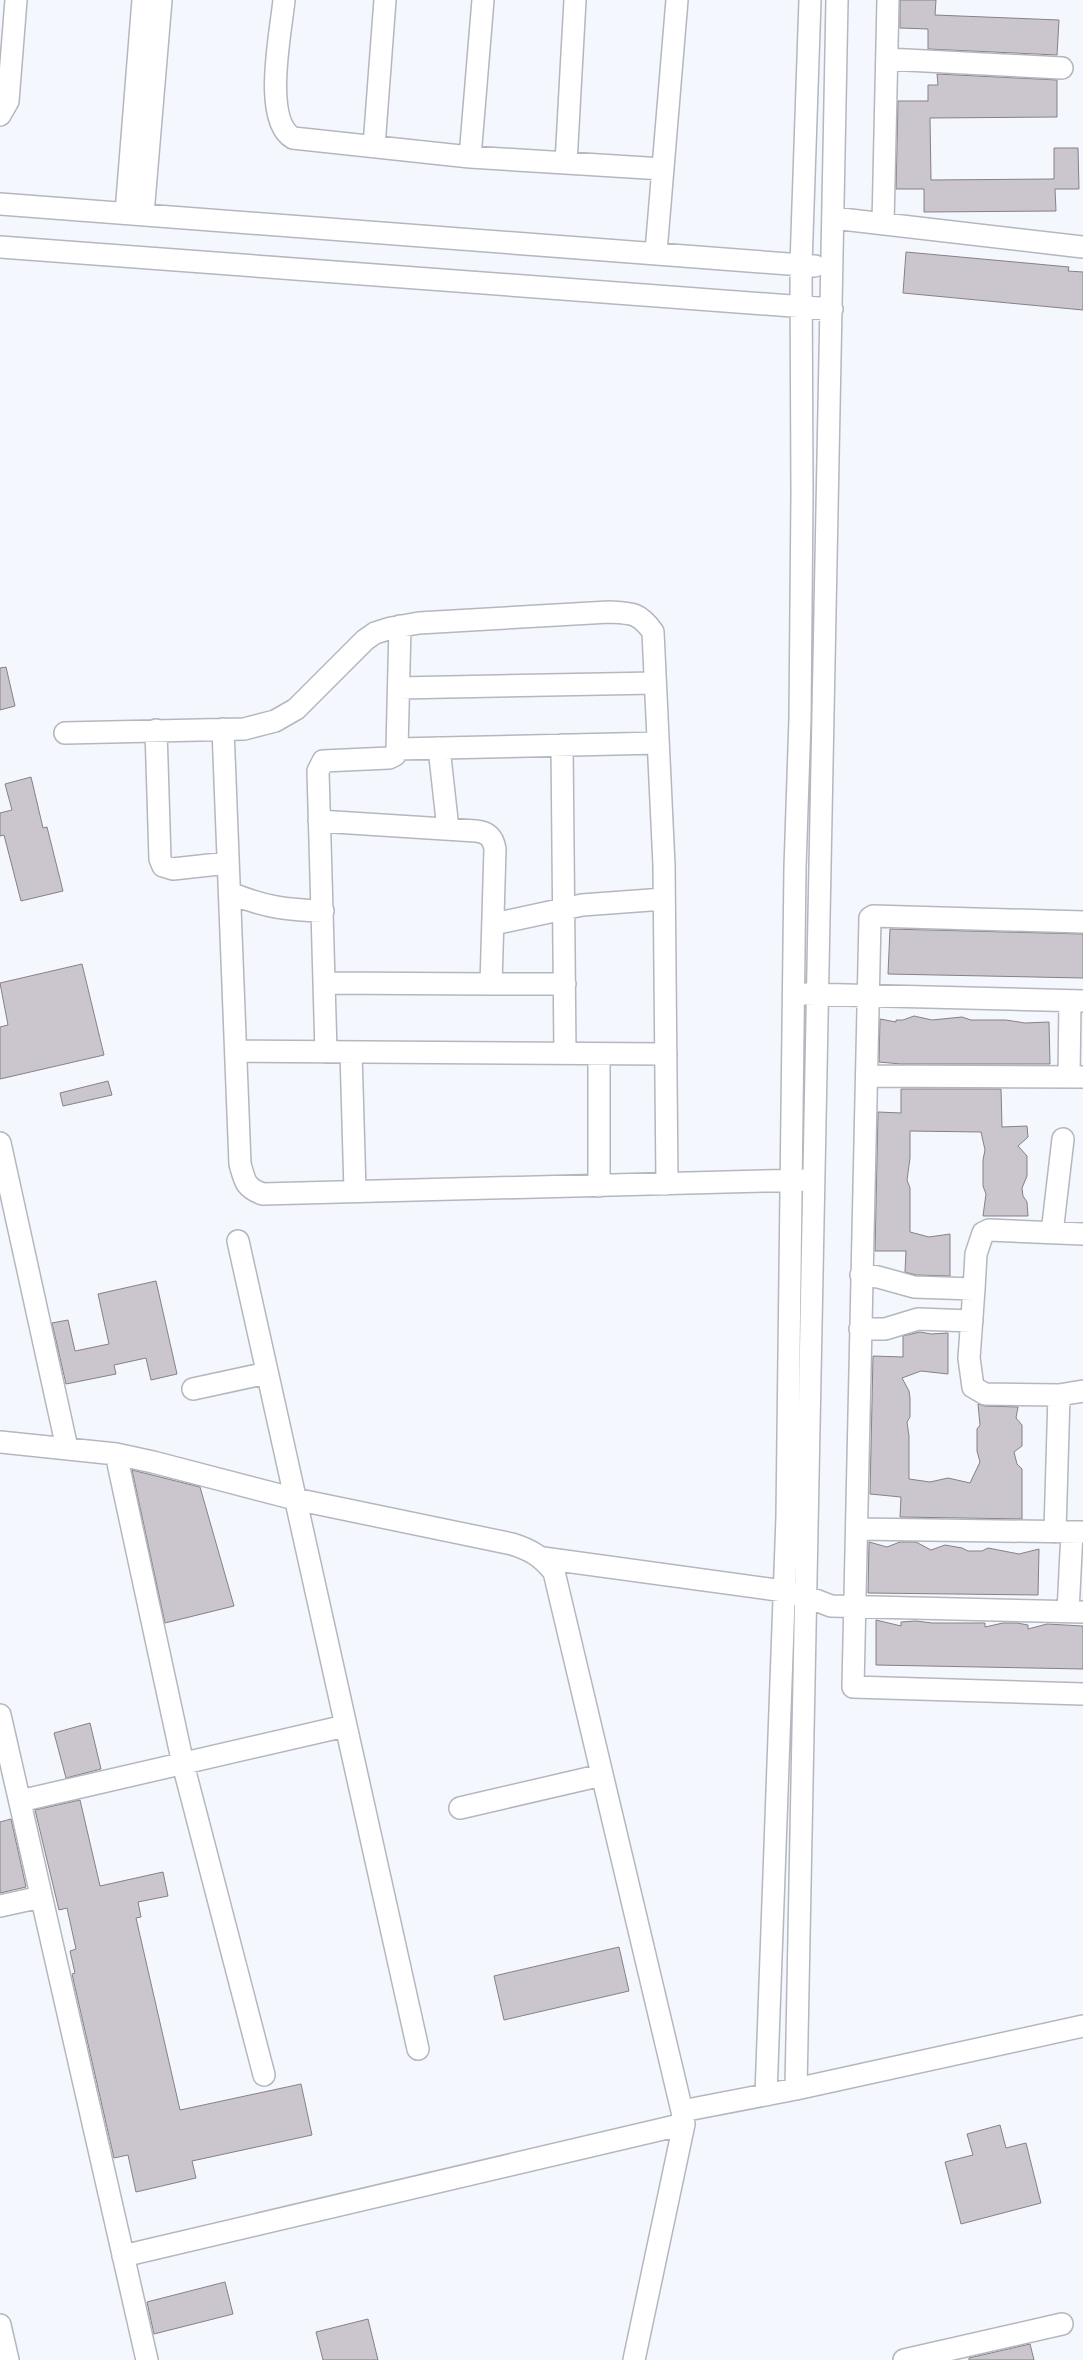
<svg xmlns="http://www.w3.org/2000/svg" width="1083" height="2360" viewBox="0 0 1083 2360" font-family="Karla,sans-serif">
	<rect width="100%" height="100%" fill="#f4f7fe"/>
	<path fill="#cbc6cd" stroke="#858187" d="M900,0H936L935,15L1059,20L1057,55L928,49V29L900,28Z
		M937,74L1057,80V117L930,118L931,180L1054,179V148H1078L1079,189H1055L1056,211L924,212V189H896L898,101H928V85H938Z
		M906,252L1069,267L1068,271L1083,272V310L903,293Z
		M6,667L15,706L0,710V668Z
		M31,777L43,828L47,827L63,891L21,901L4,835L0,836V813L12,810L5,784Z
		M890,929L1083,934V978L888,974Z
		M82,964L104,1055L0,1079V1027L8,1025L0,983Z
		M914,1016L932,1020L962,1017L971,1020H1006L1025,1023L1049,1022L1050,1064H901L879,1062L880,1019L896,1022V1020H903Z
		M108,1081L112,1095L63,1106L60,1093Z
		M901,1089H1001L1002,1127L1027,1126L1028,1137L1018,1146L1027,1156V1176L1022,1188L1023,1196L1027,1202L1028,1216H983L986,1194L983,1186V1160L985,1150L981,1132L910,1131V1158L907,1180L910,1188V1232L929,1237L950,1234V1276L916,1275L905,1272L906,1251H875L878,1112L901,1113Z
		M156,1281L177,1374L151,1380L146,1358L114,1365L116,1374L66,1384L52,1323L68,1320L75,1351L109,1344L98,1294Z
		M920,1332L931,1334L948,1333V1374L921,1371L902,1378L909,1391L910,1398V1417L907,1422L909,1436V1479L930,1482L948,1478L970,1483L980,1462L977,1451V1429L980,1425L978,1404L985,1406L1018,1407L1016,1418L1022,1425V1446L1014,1452L1017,1464L1022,1469V1519L900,1517L901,1497L870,1494L873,1356L903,1357V1336Z
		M132,1470L200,1487L234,1606L165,1623Z
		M869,1542L887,1547L900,1542H916L931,1550L945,1545L962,1548L968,1551H982L988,1548L1019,1554L1039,1549L1038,1595L868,1593Z
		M876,1620L901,1626V1622L916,1621L932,1623H985V1627L1003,1623H1017L1028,1625V1629L1047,1624L1083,1626V1669L876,1665Z
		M90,1723L101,1769L66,1778L54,1733Z
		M80,1800L100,1886L163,1872L168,1896L138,1902L141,1917L136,1918L180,2110L301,2084L312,2135L192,2161L196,2178L136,2192L128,2155L114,2158L72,1974L75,1973L70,1951L76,1949L67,1908L59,1910L35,1810Z
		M11,1819L26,1887L0,1893V1822Z
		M619,1947L629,1991L504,2020L494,1976Z
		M1000,2125L1006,2148L1026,2143L1041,2203L961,2224L945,2162L973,2155L967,2134Z
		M225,2282L233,2314L154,2334L147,2302Z
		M368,2319L378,2360H323L316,2332Z
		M1030,2344L1034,2360H969V2358Z"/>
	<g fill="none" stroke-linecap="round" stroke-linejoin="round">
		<defs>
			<path id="minor" d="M284,0C281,32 262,120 293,138L470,157L663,169
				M887,59L1062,68
				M0,115L8,101L16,0
				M374,146L385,0
				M470,157L483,0
				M566,163L575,0
				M0,204L815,266
				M126,213L143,0
				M143,214L161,0
				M833,218L1083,247
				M883,224L888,0
				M0,247L832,309
				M656,252L677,0
				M399,688L655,683
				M223,729L240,1164C245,1181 245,1188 263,1194L804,1180
				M156,730L160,859L163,866L173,869L228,863
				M65,733L244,729L275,721L296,709L365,640L375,633L391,628L419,623L609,612C631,613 639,612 653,632L664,865L667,1184
				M562,745L565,1053
				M439,748L448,829
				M397,749L658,743
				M319,821L476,831C487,832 493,837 495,849L491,984H565
				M230,893C265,907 285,910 323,911
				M1083,922L873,916L870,918L853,1687L1083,1694
				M494,924L582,905L664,899
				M326,983L491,984
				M806,994L1083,1001
				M236,1051L666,1054
				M326,1052L318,771L323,761L389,758L395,755L397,749L400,626
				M351,1052L355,1191
				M599,1054V1186
				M867,1076L1083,1077
				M1069,1076L1070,1001
				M0,1143L67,1448
				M1052,1233L1063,1139
				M238,1241L418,2049
				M861,1275L878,1277L914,1287L974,1289L976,1254L983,1233L989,1230L1083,1234
				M974,1289L969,1358L973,1387L985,1394L1059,1395L1055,1532
				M860,1329H885L918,1319L972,1321
				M193,1389L267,1373
				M1059,1395L1083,1391
				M0,1442L116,1454L153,1462L295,1499L512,1544C531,1550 541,1556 554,1572L682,2111L684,2124L634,2360
				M116,1454L183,1764L264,2075
				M857,1529L1083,1532
				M543,1558L784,1591L805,1596L831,1606L1083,1612
				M1068,1612L1072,1532
				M0,1715L147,2360
				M20,1801L345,1726
				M460,1808L602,1775
				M0,1906L41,1897
				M796,2089L837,0
				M766,2095L787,1517L795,868L800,719L802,494L801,265L810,0
				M682,2111L796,2089L1083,2026
				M123,2256L684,2124
				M0,2325L8,2360
				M904,2360L1062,2324"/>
		</defs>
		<use href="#minor" stroke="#b4b7be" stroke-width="24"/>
		<use href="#minor" stroke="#fff" stroke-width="21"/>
	</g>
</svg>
